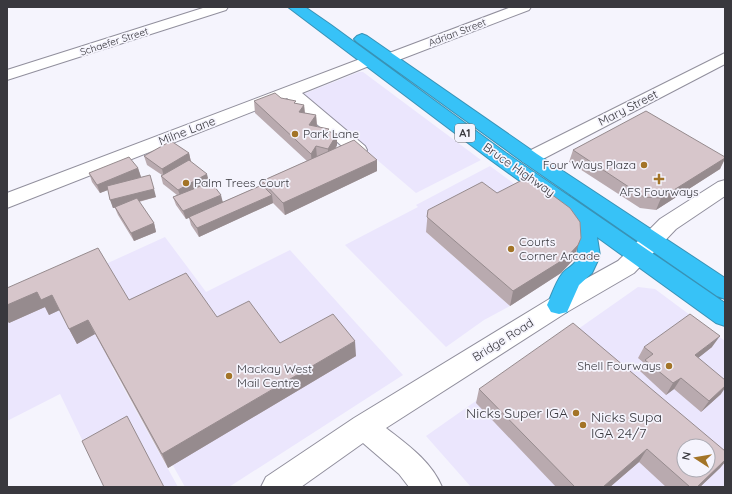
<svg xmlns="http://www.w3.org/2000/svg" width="732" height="494" viewBox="0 0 732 494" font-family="Quicksand,sans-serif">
	<rect width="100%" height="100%" fill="#f5f4fd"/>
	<path fill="#ebe6fd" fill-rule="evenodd" d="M359,72H363L481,160L416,193L301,95Z
		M490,166L525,192L427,233L510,306L484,320L446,347L345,245L418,207L416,205Z
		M165,237L206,292L290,250L403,375L229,487H185L116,364L112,367L178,487H105L60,394L7,421V309Z
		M638,287L655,289L725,341V487H471L426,436ZM684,446H708V470H684Z"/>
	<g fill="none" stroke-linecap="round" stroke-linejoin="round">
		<defs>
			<path id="minor" d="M206,7H228L226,10L7,80V70Z
				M511,7H531L529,10L396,61L390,63L384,61L382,58L384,55Z
				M725,53V64L537,162L530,164L523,162L520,158L523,154Z
				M368,56L374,58L376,61L374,64L302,93L365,146L367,150L365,154L358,156L351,154L287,98L7,208V193Z
				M725,180V196L676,229L634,273L567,312L386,428C408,445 431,461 442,487H409L399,474L363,443L301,487H261L266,477L354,418L551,298L618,261L660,219L718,182Z"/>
			<path id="highway" d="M288,7H305L331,25L506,153L725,303V326L716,323L597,237L600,256L592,273L579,285L567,312L559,314L551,312L547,305C552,295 555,283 562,274C565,269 572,267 575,262C581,253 575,226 570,217L492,161Z
				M362,34L367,36L537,154L725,278V299L717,296L523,162L357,42L354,39L357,36Z"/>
		</defs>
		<use href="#minor" stroke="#918f9d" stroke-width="2"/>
		<use href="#highway" stroke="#3892b6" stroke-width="2"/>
		<use href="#minor" fill="#fff" fill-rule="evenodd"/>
		<use href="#highway" fill="#37c2f7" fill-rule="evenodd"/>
	</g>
	<path fill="#b9aaaf" d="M281,98L297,104L304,105L305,113L316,115L317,127L329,132L337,134V145L336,148L377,160V171L285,215L273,203L199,237L191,225L189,218L186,219L176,205L173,197L177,195L163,184L161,176L162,175L147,165L144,156L189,153L191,162L209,182L223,202L262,185V181L307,161L255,113L254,101Z
		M573,150L725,157V159L720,169L656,210L640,208L569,162Z
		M138,168L141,177L137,178L156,197L139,202L154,223L156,232L134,241L118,215L115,208H113L108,190L100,193L92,182L89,173Z
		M428,210L576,253L573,260L561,273L510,306L426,232Z
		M7,288L129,300L217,317L280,343L356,356L168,468L95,334L77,344L59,310L49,315L45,307L9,323L7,320Z
		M644,347H712L698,358L721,394L701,412L674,389L666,395L640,371L644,363L638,358Z
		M479,389L725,450V462L720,468L700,487H666L639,462L610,487H556L476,403Z"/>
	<path fill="#968b8e" d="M304,105L305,117L299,112Z
		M316,115L317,127L309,125Z
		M337,134V145L328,160V149Z
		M316,146L317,158L312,166L311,154Z
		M189,153L191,162L164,177L162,169Z
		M725,158L720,169L656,210L661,198Z
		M377,160V171L285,215L283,203Z
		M138,168L141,177L100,193L97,185Z
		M207,174L209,182L181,198L178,190Z
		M154,189L156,197L113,208L110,200Z
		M221,195L223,203L186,219L183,211Z
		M272,195L273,203L199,237L197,228Z
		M154,223L156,232L134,241L131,233Z
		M581,238L573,260L561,273L510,306L513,291Z
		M37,292L52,295L60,310L49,315L45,307L9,323L7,320V305Z
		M88,320L95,334L77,344L69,329Z
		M720,336L712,347L688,366L695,355Z
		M355,341L356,356L168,468L162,454Z
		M681,378L674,389L666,395L673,383Z
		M725,386V388L721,394L701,412L709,401Z
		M647,449L639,462L610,487H603Z
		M725,460V462L720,468L700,487H697Z"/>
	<path fill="#d7c6cb" stroke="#968b8e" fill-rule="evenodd" d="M275,93L281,98L296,101L294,103L304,105L299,112L316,115L309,125L329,129L327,131L337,134L328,149L316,146L311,154L254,101Z
		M646,111L725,157V158L661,198L644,197L573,150Z
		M354,140L377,160L283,203L262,181Z
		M171,141L189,153L162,169L144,156Z
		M129,157L138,168L97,185L89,173Z
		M189,160L207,174L178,190L161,176Z
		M150,175L154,189L110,200L107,186Z
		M528,177L570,208L580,222L581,238L578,245L566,258L513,291L427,217L428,210L482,182L497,193Z
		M211,182L221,195L183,211L173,197Z
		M262,185L272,195L197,228L189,217Z
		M137,198L154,223L131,233L115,207Z
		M98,248L129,300L186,273L217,317L249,301L280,343L333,314L355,341L162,454L88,320L69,329L52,295L41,300L37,292L7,305V288Z
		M690,314L720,336L695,355L725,380V386L709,401L681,378L673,383L645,360L653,354L644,347Z
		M573,323L725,451V460L697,487H690L647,449L603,487H575L479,389ZM684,446H708V470H684Z
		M127,416L164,487H104L82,441Z"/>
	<g fill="#a37427" stroke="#f5f4fd" stroke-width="1.5">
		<circle cx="295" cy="134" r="4"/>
		<circle cx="644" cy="165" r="4"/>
		<path d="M657 173h4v4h4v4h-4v4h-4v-4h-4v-4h4z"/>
		<circle cx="186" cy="183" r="4"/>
		<circle cx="511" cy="249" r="4"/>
		<circle cx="669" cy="366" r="4"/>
		<circle cx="229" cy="376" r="4"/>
		<circle cx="576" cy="413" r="4"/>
		<circle cx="583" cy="425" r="4"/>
	</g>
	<g text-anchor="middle" stroke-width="3.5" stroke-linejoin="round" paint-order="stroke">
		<g font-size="10" fill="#39383e" stroke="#f5f4fd">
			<text transform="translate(457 32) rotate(-21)" y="4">Adrian Street</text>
			<text transform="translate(114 41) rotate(-18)" y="4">Schaefer Street</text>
		</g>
		<rect fill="#f5f4fd" stroke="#717077" stroke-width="1" x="455" y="124" width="20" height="18" rx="3"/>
		<g font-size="11" font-weight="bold" fill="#39383e">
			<text x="465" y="137">A1</text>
		</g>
		<g font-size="12" fill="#39383e" stroke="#f5f4fd">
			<text transform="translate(628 108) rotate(-27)" y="4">Mary Street</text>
			<text transform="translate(187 131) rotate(-21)" y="4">Milne Lane</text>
			<text transform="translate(519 170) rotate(35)" y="4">Bruce Highway</text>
			<text transform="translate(503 340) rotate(-32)" y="4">Bridge Road</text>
		</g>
		<g font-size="12" fill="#39383e" stroke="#f5f4fd" text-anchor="start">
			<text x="303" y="138">Park Lane</text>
			<text x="636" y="169" text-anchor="end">Four Ways Plaza</text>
			<text x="194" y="187">Palm Trees Court</text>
			<text x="659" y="196" text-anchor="middle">AFS Fourways</text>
			<text x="519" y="246">Courts<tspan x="519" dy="14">Corner Arcade</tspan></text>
			<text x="661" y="370" text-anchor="end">Shell Fourways</text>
			<text x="237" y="373">Mackay West<tspan x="237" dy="14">Mail Centre</tspan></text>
		</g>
		<g font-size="14" fill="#39383e" stroke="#f5f4fd" text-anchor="end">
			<text x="568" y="418">Nicks Super IGA</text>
			<text x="591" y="422" text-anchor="start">Nicks Supa<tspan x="591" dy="16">IGA 24/7</tspan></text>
		</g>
	</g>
	<rect width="732" height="494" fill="none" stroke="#39383e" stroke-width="16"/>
	<g transform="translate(696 458) rotate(282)"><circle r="19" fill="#f5f4fd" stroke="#aaa9b1"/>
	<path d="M0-3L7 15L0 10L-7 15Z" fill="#a37427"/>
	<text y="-6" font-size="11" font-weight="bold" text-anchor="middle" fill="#39383e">N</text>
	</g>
</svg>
